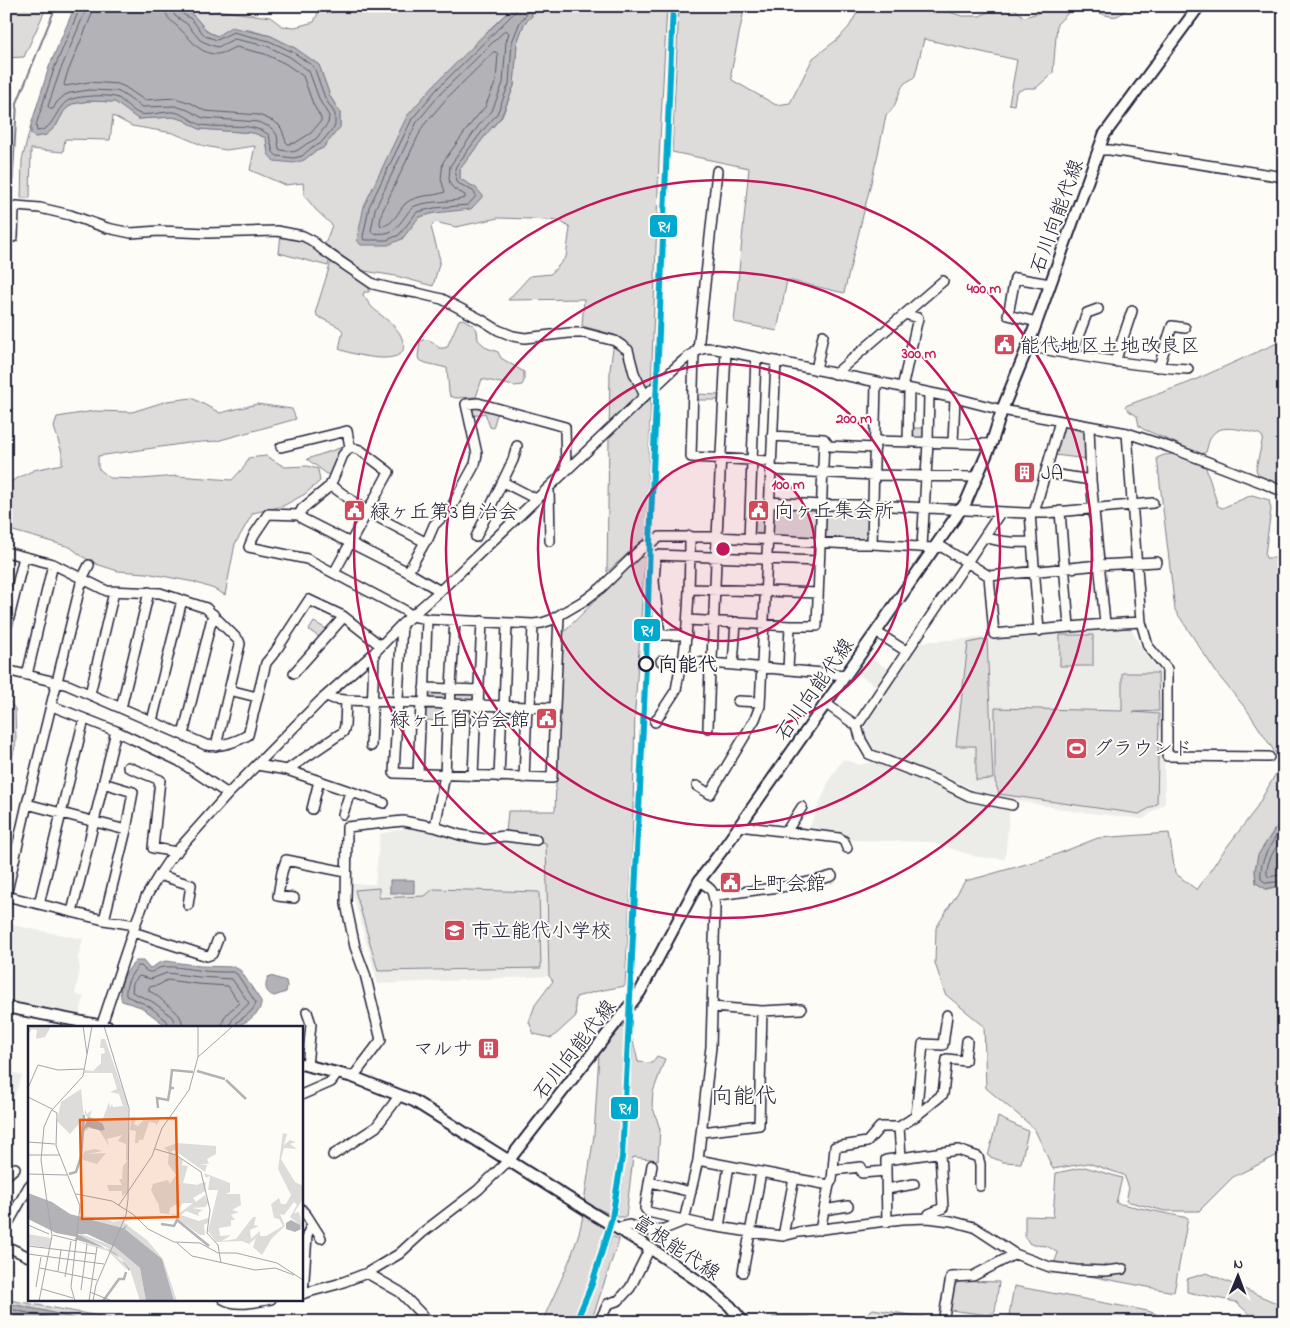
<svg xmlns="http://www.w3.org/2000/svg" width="1290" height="1328" viewBox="0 0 1290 1328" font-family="'Indie Flower','Klee One',sans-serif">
	<rect width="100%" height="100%" fill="#fdfcf7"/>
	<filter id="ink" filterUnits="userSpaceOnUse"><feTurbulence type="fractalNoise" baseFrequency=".02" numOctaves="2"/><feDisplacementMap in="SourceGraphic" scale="10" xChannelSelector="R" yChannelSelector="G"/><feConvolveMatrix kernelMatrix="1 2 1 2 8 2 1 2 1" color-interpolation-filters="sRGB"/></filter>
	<g filter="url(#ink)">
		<path fill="#ecece9" d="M1131,628L1145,654L1163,674L1165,803L1143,819L1073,811L982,794L949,778L874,755L868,749L866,737L865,720L919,642Z
			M866,655L890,670L878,687L854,671Z
			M843,759L859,765L872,762L968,797L1010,806L1005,859L977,857L931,842L848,840L807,833L830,779Z
			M410,827L546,843L549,976L378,984L350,884H375L380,834Z
			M6,924L83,939L78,958L80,969L75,994L84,997L79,1017L6,1004Z
			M6,1069L22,1076L6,1114Z"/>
		<path fill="#dddcdb" stroke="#807f8b" d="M6,6H47L24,57L6,58Z
			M180,6H211L216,10L270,17L282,26L295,27L314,22L321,6H514L474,44L402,239L419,217L435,213L476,188L460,179V169L488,132L502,117L514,86L517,43L524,24L532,16L530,6H667L659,159L646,537L607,572L610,369L615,335L582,326L584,299L508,300L530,276L551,274L566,257L570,228L560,221L531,219L498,218L456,227L435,222L431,227L440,260L433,286L396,276L364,271L325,244L332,225L315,209L304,195L303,183L285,185L250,170L255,146L226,150L204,146L173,133L132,126L113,116L110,140L65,139L63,152L31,149L30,198H21L22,160L31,125V134L35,137L46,135L56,126L64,111L72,104L89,101L115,102L138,119L173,117L184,120L199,129L254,133L266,138L268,154L304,160L314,152L323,148L340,127V113L330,96L319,65L295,48L271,36L245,29L217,36L208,32L194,16Z
			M679,6H750L744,10L731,73L732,80L776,105L790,103L813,58L838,39L849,27L858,11L866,6H937L941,9L962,16H980L999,6L1015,7L1017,11L1024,17L1038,13L1046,6H1130C1114,22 1113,16 1095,12C1087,10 1078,10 1071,10L1057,24L1053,73L1036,88H1026L1016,92L1014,105L1009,104L1017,60L924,39L915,76C912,80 909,80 905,83C897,91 898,108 886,115L878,154L844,293L787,280L777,331L734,322L749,168L672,152Z
			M281,234L304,239L330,258L328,266L279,253Z
			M331,262H336L369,285V292H364L363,295C367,300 370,306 375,310C384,318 394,324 400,334C420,372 353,355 339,349L343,331L339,327L317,316L316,310Z
			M463,319L474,326L477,330L478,340L487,348L498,352L501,358L524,372V381L522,385L514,386L482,379L476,397L456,398L450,396L449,392L447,368L426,363L419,360L418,357L420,341C428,337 434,342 439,348H444L447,347L459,320Z
			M1284,340V486L1258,475L1256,469L1263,437L1259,434C1246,431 1222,423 1213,434C1209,438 1208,446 1206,452L1201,454L1143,429L1139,426L1137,416L1129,411L1125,406L1188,383Z
			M696,394L720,395V400H696Z
			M192,398L220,413L257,404L292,409L296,419L217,441L188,443L98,456V468L110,478L141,479L177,476L232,480L245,466L248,458L266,456L285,467L307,466L318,469L320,481L305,494L283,506L253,513L235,544L225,595L214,589L194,582L146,573L118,571L96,564L83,557L70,547L6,529V484L34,470L62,464V453L54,427L57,417L94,411L132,412L167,401Z
			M480,406L498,411L493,428L490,427L485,413L473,416L471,413L473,407Z
			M1066,427L1088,433L1087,459L1055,455L1061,428Z
			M911,428H926V437L921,439H912Z
			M343,447L331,477L307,459Z
			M1173,454L1200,463L1206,468L1218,506L1222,508L1252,495L1269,500L1271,509L1265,555L1266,558H1284V815L1258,855L1255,870L1256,883L1266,889L1284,885V1152L1233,1177L1199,1211H1165L1126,1201L1129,1188L1124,1175L1088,1163L1053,1169L1034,1128L986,1088L984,1026L945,994L935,963L936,928L965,881L981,877L1047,858L1098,838L1169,833L1175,873L1197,890L1220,856L1255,810L1282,763L1247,710L1218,675L1175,610L1157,458L1164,455Z
			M771,505L816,507L815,538L770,536Z
			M823,508L868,509L867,542L821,540Z
			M754,517L764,518V535H754Z
			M638,557H645L635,709L632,860L625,986L598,991L576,997L575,1005L576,1016L552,1038L534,1034L529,1022L535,1005L553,981L549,976L546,843L506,833L508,811H555L562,634Z
			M314,622L330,631L322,639L309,630Z
			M1060,635H1093V666H1060Z
			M987,639L993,779L976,780V746H956L968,643Z
			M1122,673H1158L1159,711L1133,712L1159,714L1157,804L1139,814L999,794L995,781V708L1122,711Z
			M425,690L449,691V702L425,701Z
			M454,691L476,692L475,704L453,703Z
			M6,696L15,709L16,742L6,784Z
			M422,706L447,707L446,721L422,720Z
			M451,707L474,708V721L450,720Z
			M379,888V898L425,896L433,889L539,892L541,968L378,971L355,890Z
			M627,1021C623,1086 620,1150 610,1214L584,1202L594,1135L599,1054Z
			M633,1040L638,1062L652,1063L657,1056L665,1059L653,1092L652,1105L660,1129L658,1160L633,1157L626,1217H617L623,1178Z
			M998,1117L1028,1131L1021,1163L1003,1162L988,1156Z
			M1085,1167L1122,1178L1116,1203L1188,1218L1174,1292L1052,1269L1058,1253L1047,1246L1033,1245L1029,1243L1025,1236V1216L1053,1217L1056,1173Z
			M583,1216L606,1229L589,1281L571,1322H542C557,1287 576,1253 583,1216Z
			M612,1236L619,1239L591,1322H581L590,1299Z
			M1207,1273L1281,1305L1284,1304V1322H1258L1236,1302L1187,1292V1279Z
			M961,1281L999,1282L995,1312L988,1315L950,1310L955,1284Z
			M1014,1286L1148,1311L1156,1314L1143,1322H1054L1009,1315Z
			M6,1297L9,1300L133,1322H88L45,1311L6,1303Z
			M873,1309L936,1319L937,1322H860V1319Z"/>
		<path fill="#b2b2b7" stroke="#787885" d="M75,6H180L194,16L208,32L217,36L231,27L271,36L295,48L319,65L330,96L340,113V127L323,148L314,152L304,160L294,163L274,161L268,154L266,138L254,133L199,129L184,120L173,117L138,119L115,102L89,101L72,104L64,111L56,126L46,135L35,137L31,134V125L49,67Z
			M514,6H530L532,16L524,24L517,43L514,86L501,117L488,132L460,169V179L476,188L483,196L471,209L435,213L419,217L402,239L388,245H361L357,240L364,206L407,116L433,86Z
			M1284,815V885L1266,889L1256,883L1255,870L1258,855Z
			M390,880H414V893H390Z
			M136,961H143L149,968L153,967L159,963L166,961L200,966L234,967L240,970L261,1001V1005L258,1012L249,1020L238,1026L164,1027V1024L141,1007L122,1001C117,986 125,971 136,961Z
			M271,976L286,981L287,986L286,992L274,996C264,992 265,986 268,977Z
			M6,1303L45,1311L88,1322H6Z
			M790,1316L810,1317L813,1322H771L770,1321L773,1317Z"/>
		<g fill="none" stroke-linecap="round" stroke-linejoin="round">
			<path stroke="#5c5c6d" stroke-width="1" d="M80,6L79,10L54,69L36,125L37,131C56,130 55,104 72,99C81,96 109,94 118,98C125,102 132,111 140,114C149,116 165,111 174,112C186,114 193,123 202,125C224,129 251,121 269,135L273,152L277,156L294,158L302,156L311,148L320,144L335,126V114L325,98L314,67L293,52L269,41L233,32L217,40L205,36L191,19L180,12L178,6
				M86,6L85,12L60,71L48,106L50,109H53L57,102L65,95L70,93L89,90L116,91L121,93L142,107L175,106L188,110L203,118L258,122L270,127L274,131L277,135L279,149L281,150L293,152L298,150L308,143L316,139L328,123L329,116L320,101L309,71L290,57L267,46L234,39L218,47L214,46L204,42L200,40L187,24L175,16L173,12L172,6
				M93,6L92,14L67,74L64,84L65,86L89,82L118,84L125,87L144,100L175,98L191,103L205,111L259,115L273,121L279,125L282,130L286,142L288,144L295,143L311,133L321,121V118L313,104L303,76L286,64L265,54L236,47C228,50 222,55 213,54C197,51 193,41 182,31C174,22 165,20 165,6
				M517,6L515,12L437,89L412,119L369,207L363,237L364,240H387L399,235L417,212L434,208L468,205L475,197L476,195L473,191L456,182L455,169L456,166L484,129L497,114L509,84L512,42L520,22L526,15V6
				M506,30L509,33L506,42L503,83L492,111L479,125L450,166L449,179L450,184L454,189L465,195V198C450,203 431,200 415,206C411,208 409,211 407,214C395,230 393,235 372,233L371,231L375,209L417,122L441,93Z
				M494,52H496L498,54L496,81L485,107L473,121L443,162L441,179L445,192C433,197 417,194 406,203C398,210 394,226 381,226L380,223L382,212L423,126L447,98Z
				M1284,824C1273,842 1259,858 1261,879L1266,883L1284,881
				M1284,836C1276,848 1266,860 1267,875L1269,877L1284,874
				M169,1027L167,1021C159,1015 153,1008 145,1004C139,1001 132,999 126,996C125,984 130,976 138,966H141C153,979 153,967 165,967C176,966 187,969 197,970C209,972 221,972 233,972L237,974L256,1003C253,1012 245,1016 237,1022L236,1027
				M175,1027L174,1020L171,1016L153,1002L132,992L133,983L139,976L151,979L167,973L199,977L232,979L249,1003C242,1012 231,1015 230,1027
				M183,1027C182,1014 175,1011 166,1004C161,999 156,994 149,991V987L159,985L167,980L198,984L228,986L239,1003C231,1011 223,1013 222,1027
				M6,1308L67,1322"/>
			<path stroke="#787885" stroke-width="2" d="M11,206L17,103L56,6
				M6,293L9,238
				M6,337L7,352L6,363"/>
			<defs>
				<path id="minor" d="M1099,150H1110L1284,177
					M6,211L16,206L40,208L70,215L107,228L131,233L159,231L208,233L277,231L303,236L311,240L323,250L373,284L394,289L417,293L442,299L482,320L498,330L513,336L525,338L569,333H584L615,341L628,350L634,373L645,396
					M13,237L14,208
					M1037,322L1008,315L1015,278L1050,284
					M1028,346C1081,357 1134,366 1188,369
					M698,350L717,171
					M694,352L691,457L770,461
					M1071,355L1087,313L1098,309
					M1115,362L1132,311
					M1157,367L1160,363L1172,326L1185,328
					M816,370L823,335
					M835,374L943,281
					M902,388L918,318L905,314
					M1089,426L1091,480L1105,623
					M1127,433L1141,622L1148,646L1167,669V756L1269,757
					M772,436L824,439L829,446L875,448
					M875,441L991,444
					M908,442L909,389
					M953,443L955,398
					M281,447L347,431L350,447
					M770,470L874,475L977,477
					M1046,473L1091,480
					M503,482L536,499
					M330,486L343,455L350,447L360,450L389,472L334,573
					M549,488L550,541
					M769,502L821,505H872L1025,513H1046L1153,503
					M1060,511L1069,627
					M1030,513L1039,631
					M1034,513L1060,421
					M299,515L302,509L330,486L336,489L366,511L425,542
					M476,537L513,460L517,446
					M984,537C1002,542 1013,543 1032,542
					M749,539L756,357
					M872,544L876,383
					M922,547L928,442L929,393
					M6,552L53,564L107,591L160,593L206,608L239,641L240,644L216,746
					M89,565L82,579L27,804L6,896L104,920L135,925
					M408,572L425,542L428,539L434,525L451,508L475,464L477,454L466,404L478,403L565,427L566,471
					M989,576L994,634C1043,630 1092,624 1141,622
					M690,589L766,591L817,593
					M440,591L408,572L303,519L299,515L268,514L254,535L249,547L307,559L404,610L412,616L427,619L533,624L542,623L551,620L585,600L601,588L643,547L660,537H717L851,544H872L934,548L942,547L989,576L1099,565L1157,562
					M688,620L790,626H817L824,439
					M402,624L394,773L552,778L559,616
					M6,630L24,557
					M876,632L906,651
					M687,635H660L654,581L656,555L819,561
					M661,661L711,663L845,675
					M683,662C689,620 690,578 690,536
					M733,665L736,622
					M6,670L68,685L206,745C221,747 236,742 248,735L266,663L275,652L309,600L343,616L381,646
					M788,670L790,626
					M294,673L341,620L343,616
					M27,675L53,564
					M424,688L479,690
					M229,690L257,697
					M90,694L114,592
					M327,696L334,699L346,700L554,708
					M738,701L760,702
					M424,703L427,619
					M825,703L857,726L1000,513
					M450,704L455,620
					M478,705L482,621
					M52,706L116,731L179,761L228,794
					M504,706L507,623
					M530,707L533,624
					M121,708L149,592
					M152,721L182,600
					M655,722L676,690L681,662
					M857,726L861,740L869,754L941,782L969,796L1012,805
					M708,728L710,669L712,660L717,537L726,351
					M183,735L213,614
					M371,746L374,653
					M257,765L287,770L384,803
					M128,767L160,780L153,848L177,852
					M287,770L343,732L345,726L346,700
					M418,774L421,703
					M473,776L476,705
					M499,777L502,706
					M524,778L527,707
					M103,783L133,792L126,830L104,920
					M697,786L710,794L755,719L760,706L776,361
					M27,804L126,830
					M312,809L319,781
					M343,814L350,792
					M739,826L839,838L844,841L847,848
					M435,827L445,775L448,704
					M786,832L802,807
					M159,875L191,885L188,905
					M714,896C754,889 793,888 832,876
					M294,898L278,896L282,872L286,860L346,872
					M39,904L84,719
					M72,912L116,731
					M133,932L207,956L212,954L218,939
					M712,1007L762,1011L801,1009
					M101,1027L135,925L146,897L159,875L169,860L228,794L320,701L374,653L402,624L440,591L651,390C665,379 690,349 707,348C713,348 720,350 726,351L955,398L1002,410L1127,433L1169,447L1263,483L1284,492
					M307,1066L311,1024L307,1012
					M353,1077L375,1048L381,1040L365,974L355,947L346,904L347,827L403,821L435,827L460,835L485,839L504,836L536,840
					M301,1095L331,1082L338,1073
					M916,1116L923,1044L943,1045L947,1015
					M899,1127L901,1157
					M702,1132L759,1125L762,1011
					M333,1155L376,1127L400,1095
					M698,1160L829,1185L832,1180L835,1147L867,1142L880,1127H899L916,1116L943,1094L947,1059L965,1061L967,1041
					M652,1165L645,1208L648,1212L705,1225L750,1232L783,1236L799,1232L902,1219L928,1218L951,1221L974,1227L1015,1254L1050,1267L1076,1270L1105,1271L1123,1269
					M833,1170L861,1167L862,1173L886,1171L887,1222
					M886,1171V1160L958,1150L978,1157L980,1164V1186
					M6,1176L15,1168
					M650,1182L691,1192
					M887,1189L914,1184
					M301,1209L307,1216L321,1238
					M824,1210L848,1206
					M928,1218L929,1214L943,1208L940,1152
					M684,1221L698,1160L711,1047L715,908C713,891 714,890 699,881
					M6,1227L29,1186
					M719,1227L729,1166
					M618,1228L629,1225L649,1231L664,1229L684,1221
					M820,1230L829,1185
					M783,1236L794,1178
					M6,1246L29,1257
					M743,1272L761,1172
					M367,1273L400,1292L429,1322
					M301,1294L338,1284L367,1273L399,1254L422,1233L478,1190L509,1160
					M303,1294L307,1235L312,1224
					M223,1299C236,1307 256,1302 271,1299
					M599,1322L608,1304L619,1300L630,1288L650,1248
					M943,1322L951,1277L973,1276L1015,1254"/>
				<path id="major" d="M6,1007L108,1027
					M301,1064L353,1077L414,1101L592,1213L650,1248L710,1289L730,1306L743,1322
					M509,1160L640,992L699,881L726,845L876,632L966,502L992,442L1002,410L1028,346L1104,135L1199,6"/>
			</defs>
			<use href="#minor" stroke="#22223b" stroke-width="12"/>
			<use href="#major" stroke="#22223b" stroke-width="14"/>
			<use href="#minor" stroke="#fdfcf7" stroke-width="9"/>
			<use href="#major" stroke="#fdfcf7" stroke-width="10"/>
			<defs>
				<path id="rail-1" d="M576,1322L592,1284L612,1218L622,1157L626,1081L646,664L650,542L673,6"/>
			</defs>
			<use href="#rail-1" stroke="#fdfcf7" stroke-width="10"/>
			<use href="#rail-1" stroke="#00a9ce" stroke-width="6"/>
		</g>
	</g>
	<circle cx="723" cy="549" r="92" fill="#c2185b" fill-opacity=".12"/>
	<g fill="none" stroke="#c2185b" stroke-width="2.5">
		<circle cx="723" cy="549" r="92"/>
		<circle cx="723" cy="549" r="185"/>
		<circle cx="723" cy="549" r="277"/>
		<circle cx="723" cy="549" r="369"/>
	</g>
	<defs>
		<symbol id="civic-square" viewBox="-11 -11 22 22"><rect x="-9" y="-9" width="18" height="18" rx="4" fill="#d1495b" stroke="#fdfcf7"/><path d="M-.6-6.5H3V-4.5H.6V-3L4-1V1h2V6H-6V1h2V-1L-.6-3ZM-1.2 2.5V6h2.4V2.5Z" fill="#fff"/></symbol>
		<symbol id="building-square" viewBox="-11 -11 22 22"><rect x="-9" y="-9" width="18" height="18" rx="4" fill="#d1495b" stroke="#fdfcf7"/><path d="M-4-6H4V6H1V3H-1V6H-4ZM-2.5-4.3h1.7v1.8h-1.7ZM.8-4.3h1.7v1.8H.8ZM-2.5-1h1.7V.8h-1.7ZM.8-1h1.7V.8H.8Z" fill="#fff"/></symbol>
		<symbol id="stadium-square" viewBox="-11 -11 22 22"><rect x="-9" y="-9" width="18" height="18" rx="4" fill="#d1495b" stroke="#fdfcf7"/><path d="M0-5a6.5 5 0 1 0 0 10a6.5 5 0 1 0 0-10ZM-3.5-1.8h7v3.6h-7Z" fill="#fff"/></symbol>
		<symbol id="school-square" viewBox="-11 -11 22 22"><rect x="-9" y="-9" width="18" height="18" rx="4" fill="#d1495b" stroke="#fdfcf7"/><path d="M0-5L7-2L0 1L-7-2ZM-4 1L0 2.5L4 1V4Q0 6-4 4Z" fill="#fff"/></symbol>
	</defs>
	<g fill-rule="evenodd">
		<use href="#civic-square" x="992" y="332" width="25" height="25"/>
		<use href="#building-square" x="1012" y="460" width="25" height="25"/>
		<use href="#civic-square" x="746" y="498" width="25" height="25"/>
		<use href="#civic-square" x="342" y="498" width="25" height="25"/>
		<use href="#civic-square" x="534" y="706" width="25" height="25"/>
		<use href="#stadium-square" x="1064" y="736" width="25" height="25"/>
		<use href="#civic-square" x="718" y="870" width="25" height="25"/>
		<use href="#school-square" x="442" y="918" width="25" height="25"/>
		<use href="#building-square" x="476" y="1036" width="25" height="25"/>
	</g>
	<circle fill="#fdfcf7" stroke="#22223b" stroke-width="2.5" cx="646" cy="664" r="7"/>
	<g text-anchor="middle" stroke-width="4" stroke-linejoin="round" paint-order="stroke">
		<g font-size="20" fill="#22223b" stroke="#fdfcf7">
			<text transform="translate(1056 216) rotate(-70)" y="7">石川向能代線</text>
			<text transform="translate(814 689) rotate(-55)" y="7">石川向能代線</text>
			<text transform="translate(574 1049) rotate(-52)" y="7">石川向能代線</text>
			<text transform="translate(677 1247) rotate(34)" y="7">富根能代線</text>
		</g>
		<g font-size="20" fill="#22223b" stroke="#fdfcf7" text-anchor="start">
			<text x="1020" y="352">能代地区土地改良区</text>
			<text x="1041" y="479">JA</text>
			<text x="774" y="517">向ヶ丘集会所</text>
			<text x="370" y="518">緑ヶ丘第3自治会</text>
			<text x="530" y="726" text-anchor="end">緑ヶ丘自治会館</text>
			<text x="1093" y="755">グラウンド</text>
			<text x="746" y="890">上町会館</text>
			<text x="471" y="937">市立能代小学校</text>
			<text x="473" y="1055" text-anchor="end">マルサ</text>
		</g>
		<g font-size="20" font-weight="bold" fill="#22223b" stroke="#fdfcf7" text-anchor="start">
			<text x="658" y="671">向能代</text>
		</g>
		<g font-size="22" fill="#22223b" stroke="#fdfcf7">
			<text x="744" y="1103">向能代</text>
		</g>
	</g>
	<g transform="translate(28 1026)">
		<rect width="275" height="275" fill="#fdfcf7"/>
		<path d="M0,0H22V2L17,11L8,13L9,4L4,3L0,9ZM73,13H77L100,79L101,133L98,135V118L90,115L94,109L79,113L81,120L71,104L61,102L54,108L57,101L71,103L74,105L77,102L60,92L57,88V83L59,88L64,84L62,91L74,95L81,76L82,82L84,78L85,81L95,80L91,68L82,66L89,63L84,47H56L57,44L65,45L73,37V28L77,27L76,22H72ZM53,63L56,92L42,108L29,95L33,76ZM103,91L109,92L106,98L110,100L117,92L139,91L132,93L128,100V97L121,96L115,114H111L110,117H107L108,105L102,104ZM255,107L259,108L256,119L262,114L268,116L262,118L269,123L256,122L253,133L267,156L275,160V173L266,187L271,186L275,202L262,191L269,179L266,176L256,189L252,188L257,200L244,212L234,229L225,221L228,212L221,218L214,215L188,216L180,205L190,164H180L182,150L178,152L176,147L202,157V166L198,168H212L213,179L204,184L211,186L203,189L207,194H203V200L191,202L192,210L203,209L194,215L208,213L225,191H228L226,199L231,200L222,204L223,213L232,205V210H238L255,200L251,193L246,192L243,178L251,172L253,178H258L263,169L250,143ZM149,117L188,120V128L179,133L181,138H171L179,139L177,146L146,124L142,126L147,129V133L151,131L155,135L154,139L160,140L155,157L170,159V164V158L178,156L177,165L165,172L168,176L177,169L180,177L177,181L164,182L175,184L170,187L171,190L158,185L153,189L171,195L180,192L181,196L176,199L177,209H172L142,188L149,189L165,177H155L151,183L150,177L142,182L141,188L132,187L130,176L127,178L129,176L123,164L125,158L140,154L142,158L148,149L140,138L141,126L136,122ZM67,123L74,125L60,128L78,127L69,138L52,133L57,125ZM100,134V166L94,170V165H81L79,159H94L91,153H94L95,140ZM52,190L77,192L85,196L107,192L96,196L99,199L95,202ZM99,199L119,214L135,233L149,275H146L134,233L96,202ZM51,207L87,221L112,242L118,275H112L102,243L96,237L99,244L80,225L50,216L71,219L83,226L96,237L94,233L78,221L53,211ZM0,208L23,212L22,222L0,219Z" fill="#dddcdb"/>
		<path d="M60,91L74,97L77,103L74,105L60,101L55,104ZM0,167L24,176L42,188L95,202L100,198L97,203L134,233L146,275H118L112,242L87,221L59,208H49L87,227L100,241L102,243L101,245L93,233L77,222L46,213L49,211L28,207L0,193ZM263,194L272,199L273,203L267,206L258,203V197Z" fill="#b2b2b7"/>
		<path fill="none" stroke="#b2b2b7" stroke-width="2.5" d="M169,45L197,53M198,54L218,73M146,62H142L144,44L165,46M130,82L129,72L140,74L142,63M41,148L48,146L53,131L56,89M133,198L146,200L149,194L181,220M75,275L91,253H96L98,246"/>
		<path fill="none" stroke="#a5a5ac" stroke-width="1" d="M59,28L64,0M170,31V0M0,62L10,39L30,44L56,43M0,71L24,83M24,84L29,87L28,120L52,180L43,261L47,275M0,116L27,118M127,123L148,129L173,146L182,184L179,207L190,219L193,237M0,129H31M0,148L39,149M48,168L84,175L106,189L120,203L146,216L172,217L190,227H208L249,237L275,254M91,179L124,130L134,102L161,64L170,31L205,0M0,199L21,208M25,209L49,215M149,217L164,230L227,244L247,242L266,249M0,220L68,228M0,228L76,238M12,242L69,254M30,245L33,224M37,251L43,215M8,261L13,231M14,263L45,272M53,264L59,218M62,266L84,275M11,275L24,210L13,134L16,101L23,85L55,50L59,28L55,0M61,275L69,221M65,275L68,259L98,189L100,173L101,82L76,0"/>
		<path fill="#e8590c" fill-opacity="0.15" stroke="#e8590c" stroke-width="2.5" d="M148,92L150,191L54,193L52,94Z"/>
		<rect width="275" height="275" fill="none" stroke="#22223b" stroke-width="2.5"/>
	</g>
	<circle cx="723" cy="549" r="8" fill="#c2185b" stroke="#fdfcf7" stroke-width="2.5"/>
	<g font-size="15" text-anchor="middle" font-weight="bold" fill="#c2185b" stroke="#fdfcf7" stroke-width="4" stroke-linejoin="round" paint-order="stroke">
		<text x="984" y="293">400 m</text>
		<text x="919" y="358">300 m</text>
		<text x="854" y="423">200 m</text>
		<text x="788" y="489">100 m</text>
	</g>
	<g stroke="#fdfcf7" stroke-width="2">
		<rect x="649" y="214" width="29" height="24" rx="5" fill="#00a9ce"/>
		<rect x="633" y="618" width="28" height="24" rx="5" fill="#00a9ce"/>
		<rect x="610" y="1096" width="29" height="24" rx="5" fill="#00a9ce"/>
	</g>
	<g font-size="14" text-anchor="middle" font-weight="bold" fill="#fff">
		<text x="664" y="231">R1</text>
		<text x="647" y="635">R1</text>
		<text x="625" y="1113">R1</text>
	</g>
	<rect width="1290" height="1328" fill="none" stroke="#fdfcf7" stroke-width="25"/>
	<rect x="12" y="12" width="1265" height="1303" fill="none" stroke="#22223b" stroke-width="2" filter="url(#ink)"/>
	<g transform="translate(1238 1276) rotate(1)" stroke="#fdfcf7" stroke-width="4" paint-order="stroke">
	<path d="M0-4L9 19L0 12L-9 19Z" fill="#22223b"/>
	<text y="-8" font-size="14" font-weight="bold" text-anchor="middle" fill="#22223b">N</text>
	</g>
</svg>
